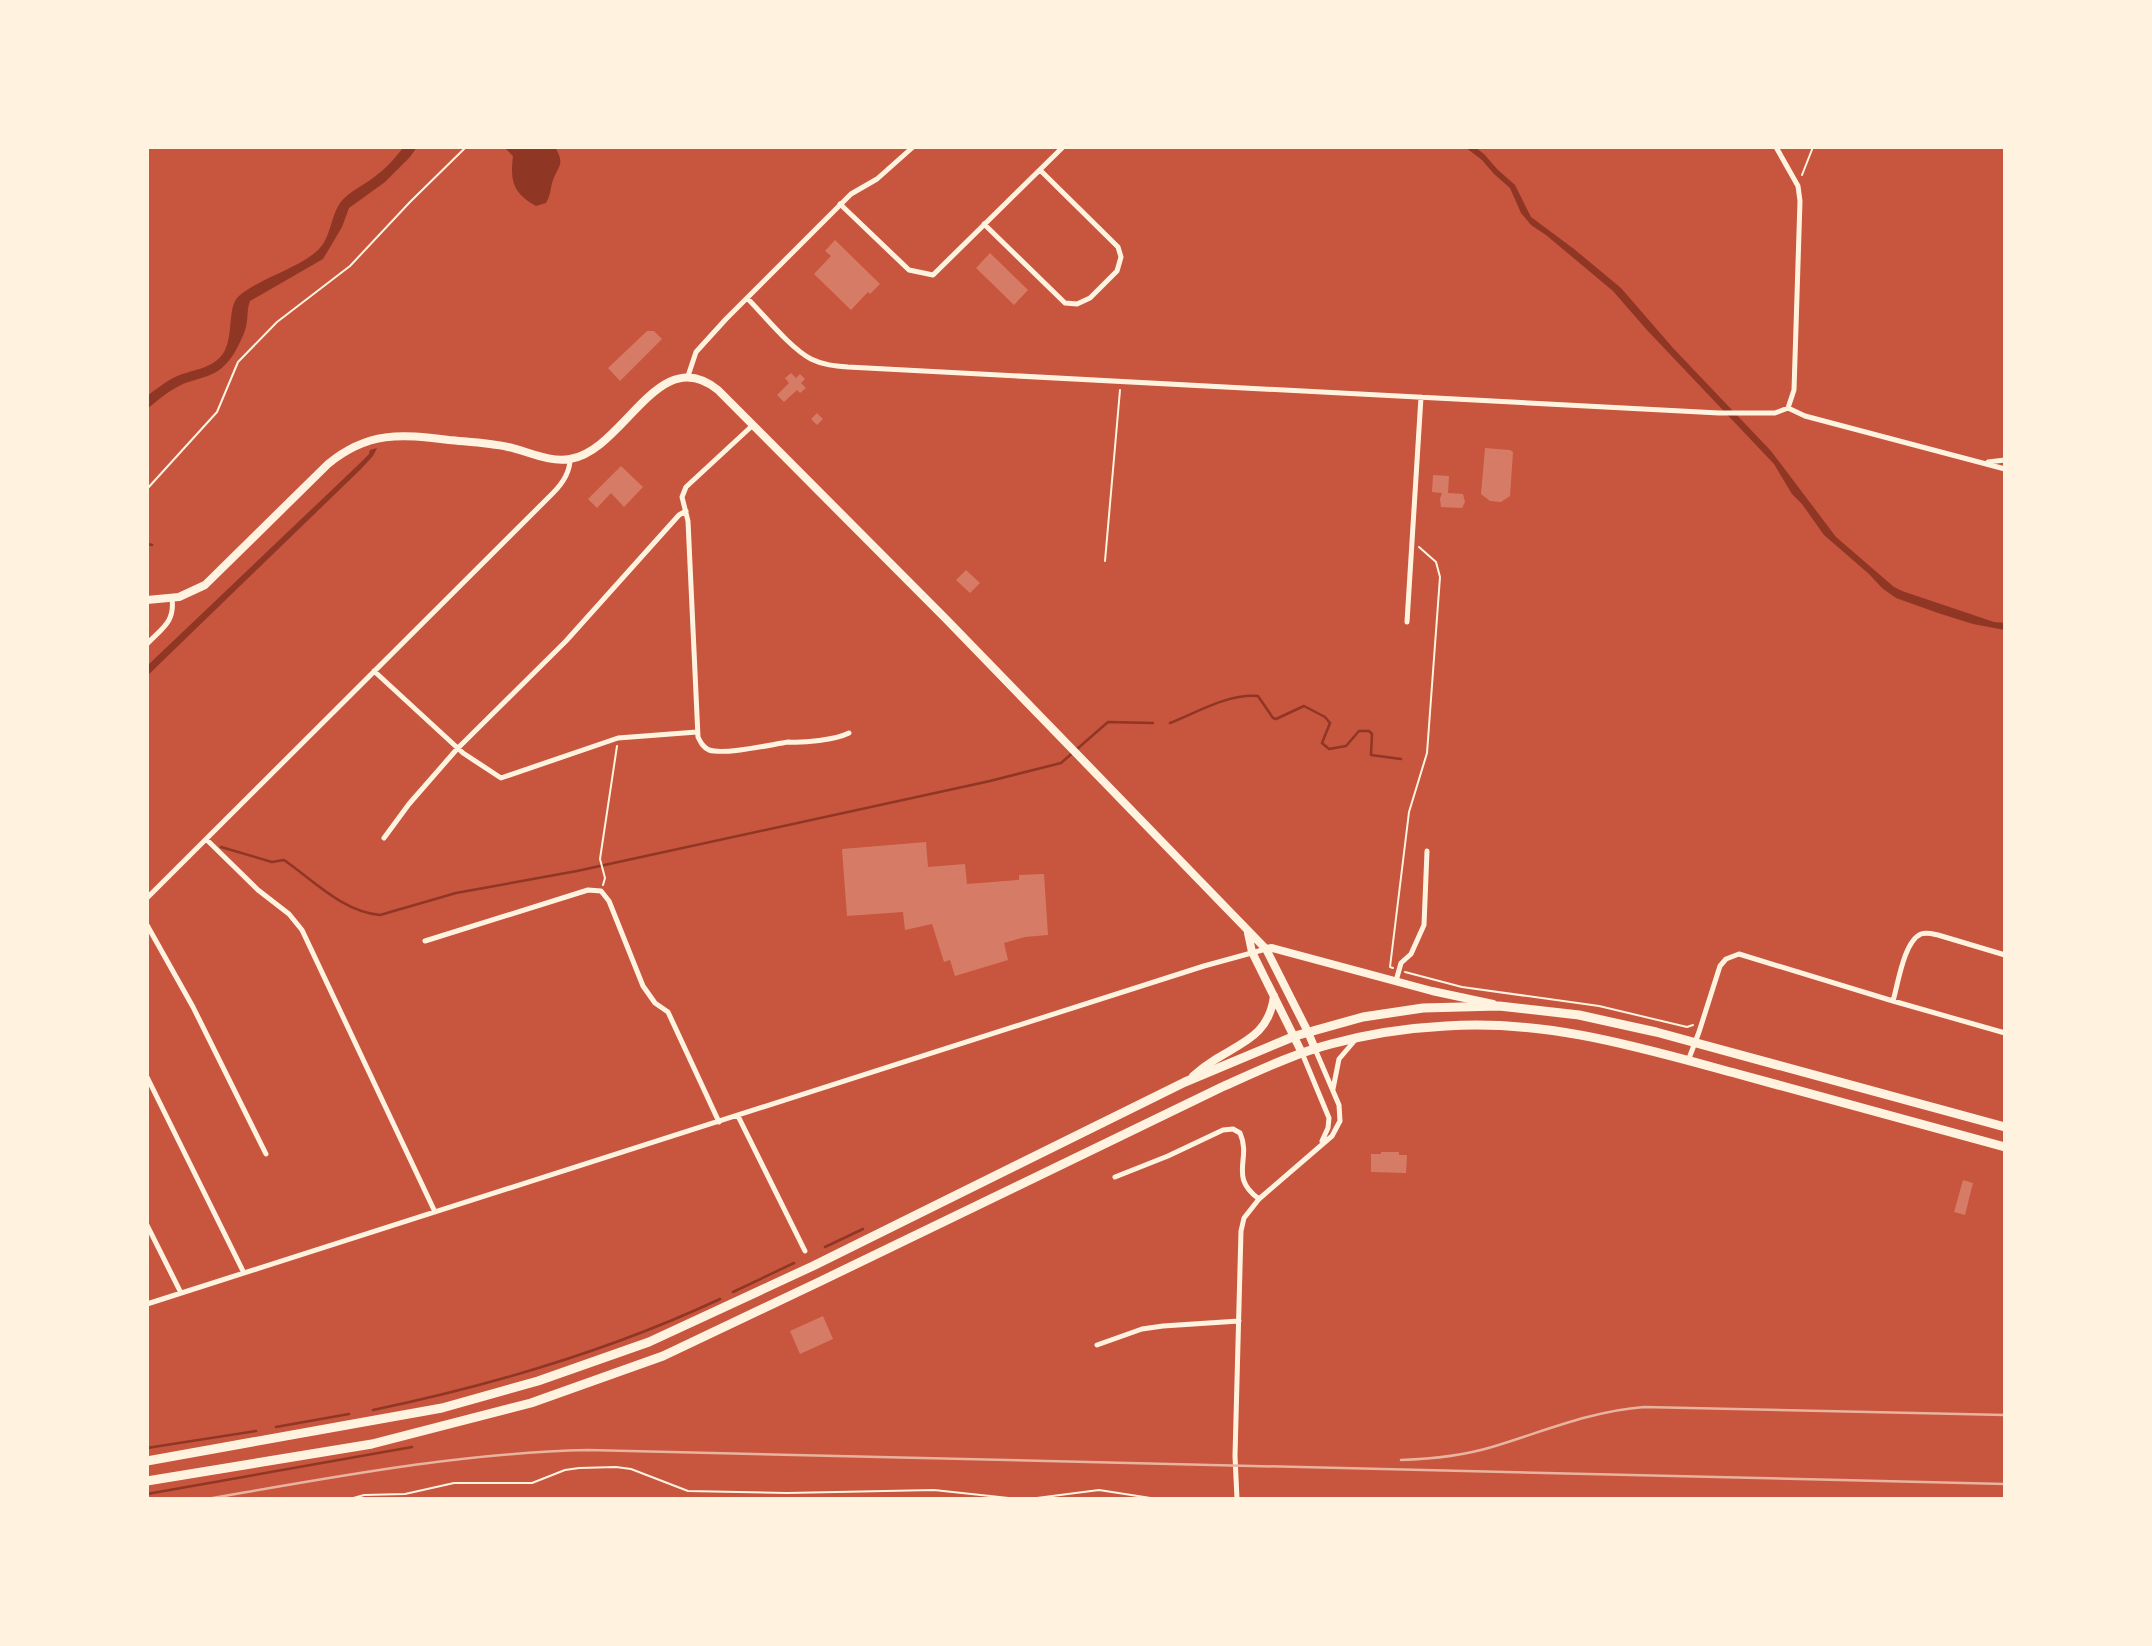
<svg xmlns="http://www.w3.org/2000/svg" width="2152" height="1646" viewBox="0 0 2152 1646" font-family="'Golos Text',sans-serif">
	<rect width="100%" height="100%" fill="#c8553d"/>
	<path fill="#8f3625" d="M404,147H417L410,157L385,182L349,208L342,227L323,259L250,301C246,311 249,322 244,333C237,350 228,368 210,375C200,379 188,381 179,386C167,392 157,401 147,409V396C155,390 164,383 173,378C191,369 213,370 224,352C234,335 227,306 239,296C260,278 297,269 317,251C331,239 330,218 340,203C350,190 366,185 378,174C388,167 396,156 404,147Z
		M504,147H555C565,164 559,165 553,180C550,189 551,195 546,203L536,206C513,193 510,181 513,156Z
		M1465,147H1475L1484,154L1497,169L1515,185L1531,217L1574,249L1621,288L1673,348L1771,451L1836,537L1894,587L1902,591L1994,622L2005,623V630L1973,624L1938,613L1896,598L1882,588L1869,574L1824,535L1802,504L1792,494L1774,464L1646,329L1613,291L1546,235L1531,225L1521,213L1510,188L1494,174L1482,160Z
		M377,448L373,456L361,469L147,676V666L357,466L369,454L370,450Z"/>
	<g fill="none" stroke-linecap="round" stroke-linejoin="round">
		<path stroke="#8f3625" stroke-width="2.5" d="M147,544L152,545
			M1170,723C1196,713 1229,693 1258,696L1273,718L1276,719L1304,706L1325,717L1330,723L1322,743L1329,749L1346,746L1359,731H1369L1372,734L1371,755L1401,759
			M221,847L272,862L284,860C313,880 343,912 380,915L456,893L577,871L990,781L1061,763L1108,722L1153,723
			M825,1247L863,1229
			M733,1292L794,1263
			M373,1410C493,1385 609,1351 720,1299
			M276,1427L349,1414
			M147,1448L256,1431
			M147,1494L412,1447"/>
	</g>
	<path fill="#d67c66" d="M835,240L880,284L870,294L868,292L851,310L814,274L831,256L825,251Z
		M990,253L1028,290L1014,305L976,268Z
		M647,331H654L662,339L620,381L608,368Z
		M791,373L796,378L800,374L805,379L801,383L806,388L800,393L797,390L784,402L777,395L789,383L785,378Z
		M817,413L823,419L817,425L811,419Z
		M1485,448L1510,450L1513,452L1510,496L1501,502L1490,501L1481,494Z
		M621,466L643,487L624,507L611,493L597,508L588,499Z
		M1433,475L1449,476L1448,493L1463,494L1465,502L1462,508L1441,507L1440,499L1442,493L1432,492Z
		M966,570L980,583L970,593L956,580Z
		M926,842L928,867L965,864L967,884L1019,880V875L1044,874L1048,935L1025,937L1004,943L1008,960L955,976L950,960L944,962L932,924L905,930L903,912L847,916L842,849Z
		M1381,1152H1399V1155H1407L1406,1173L1371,1172V1154H1381Z
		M1963,1180L1973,1183L1965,1215L1954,1212Z
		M823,1316L833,1339L800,1354L790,1331Z"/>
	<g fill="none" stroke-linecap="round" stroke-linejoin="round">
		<path stroke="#fff3e0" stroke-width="2" d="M1802,175L1813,147
			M147,489L217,412L238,362L277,322L350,266L410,202L466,147
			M1105,561L1120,390
			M603,885L605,878L600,859L617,746
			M1393,968L1390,967L1409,812L1427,753L1440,577L1436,562L1419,547
			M1405,972L1462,987L1599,1006L1687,1027L1693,1025
			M350,1499L364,1495L405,1494L454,1483H532L565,1470L579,1468L616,1467L631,1469L688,1491L787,1493L934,1490L1019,1499
			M1029,1499L1099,1490L1157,1499"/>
		<path stroke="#fff3e0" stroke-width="5" d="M1776,147L1798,186L1800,201L1794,390L1788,408
			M840,204L909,270L933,275L1063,147
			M984,224L1065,303L1077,304L1090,298L1117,271L1121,257L1118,247L1040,170
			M747,298C764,315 790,348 811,359C823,365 835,366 848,367L1719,413H1775L1788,408
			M688,376L696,352L726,319L851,194L877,179L913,147
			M1788,408L1805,416L2005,469
			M753,425L686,487L682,497L688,521L698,737C701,743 703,747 709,750C725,755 769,745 788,742C804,743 835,740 849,733
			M1988,462L2005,460
			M1407,622L1421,397
			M147,644C162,628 175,622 172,599
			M374,671L463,753L501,778L618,738L697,732
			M384,838L409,804L457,749L566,641L679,515L686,511
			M206,839L258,890L289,914L302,930L435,1212
			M147,898L553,493C562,484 570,473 570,459
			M147,925L193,1007L266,1154
			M425,941L588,890L601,891L609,901L643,986L655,1003L668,1012L719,1122
			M1396,981L1401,963L1411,954L1424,925L1427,851
			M1893,1001C1898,984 1904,941 1921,934C1927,932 1933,934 1938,935L2005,955
			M1302,1053L1329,1118L1328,1128L1322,1141
			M1688,1061L1699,1032L1720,966L1726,959L1739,954L1893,1001L2005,1033
			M147,1077L244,1273
			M1333,1089L1339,1059L1356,1039
			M738,1116L805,1251
			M1115,1177L1168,1156L1223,1130L1233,1129L1240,1133C1252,1160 1228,1176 1259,1199
			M147,1225L181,1293
			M147,1304L1204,966L1266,949
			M1097,1345L1142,1329L1163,1326L1239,1321
			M1237,1499L1235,1456L1241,1231L1244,1218L1259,1199L1332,1136L1340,1121L1339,1105L1315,1049"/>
		<path stroke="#fff3e0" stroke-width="8" d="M147,600L179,597L205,585L328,464C368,431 401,434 449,440C469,442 489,443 508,447C527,451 550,463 570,459C625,450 658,341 718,390L945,618L1266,949L1308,1032L1315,1049
			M1248,933L1252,952L1302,1053
			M1266,949L1272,948L1432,991L1493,1004
			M1193,1076C1200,1070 1208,1064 1216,1059C1245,1041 1269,1034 1274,996"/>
		<path stroke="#fff3e0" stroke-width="9" d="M147,1461L442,1408L538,1381L649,1342L813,1266L1185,1082L1295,1036L1363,1017L1423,1008L1499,1006L1579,1015L1656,1032L2005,1127
			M147,1481L372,1444L531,1403L663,1356L821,1281L1222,1087C1258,1071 1293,1054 1331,1044C1368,1034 1408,1028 1446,1026C1547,1019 1642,1048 1738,1074C1827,1098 1916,1123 2005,1147"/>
		<path stroke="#e9b49f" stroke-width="2.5" d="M1401,1460C1431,1459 1462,1456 1492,1447C1542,1432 1591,1411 1644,1407L2005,1415
			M207,1499C334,1477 459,1453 588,1450L2005,1484"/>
	</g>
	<rect width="2152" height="1646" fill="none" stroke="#fff3e0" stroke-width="298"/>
</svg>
